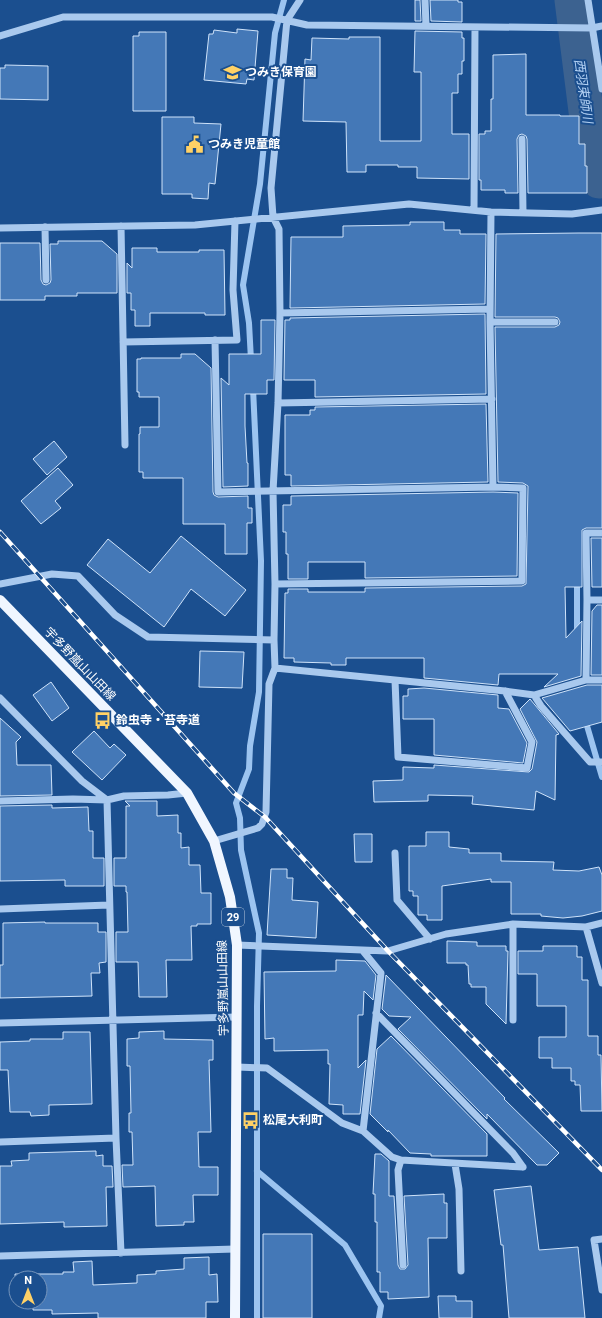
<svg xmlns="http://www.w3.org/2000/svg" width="602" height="1318" viewBox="0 0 602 1318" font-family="Roboto,'Noto Sans JP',sans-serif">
	<rect width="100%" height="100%" fill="#1b4f8f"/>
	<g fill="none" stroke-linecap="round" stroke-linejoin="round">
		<path stroke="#9cc4f0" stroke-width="6" d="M251,360L249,323L243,285L260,184L275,33L284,0
			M253,388L261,561L259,692L250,746L249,769L236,803L240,818L241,850L259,933L257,1006V1318
			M577,580V633
			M585,719L602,777
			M257,1171L345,1245L381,1306L379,1318"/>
		<path stroke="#3c6290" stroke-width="35" d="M572,0L586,111L599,181"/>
	</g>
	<path fill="#4478b7" stroke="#cfe3fa" d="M415,0H420L421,21H415Z
		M430,0H458V2H462V22L431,21Z
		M237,29L258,31L254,80L247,79L246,84L204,80L209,34H213L214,30L237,33Z
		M415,31L462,32V38H464V61H462V74H458V93H452V134H469V179L417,178V167H398V165H366V172H347L346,122L303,121L305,59L311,60L312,38L349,39V37H380V141H421V72H414Z
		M139,32H166V111H133V36H139Z
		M526,54V115H560V116H579V144H585V166H587V193H528L527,139L526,136L522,134L519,135L517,139L518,193H505V190H481V180H479V134H485V131H491V99H493V55Z
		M5,65L48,66V100L0,99V68H5Z
		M162,117H194V123L221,124L215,184L209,183L208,199L192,198V194H162Z
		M410,222H444V230H460V234H486L485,304L290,308L291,237H343V226L410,225Z
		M579,233H602V528H586L582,530V587H565L566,638L582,621L581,676L544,687L558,674H499L498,685L424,678V658H346V665H331V663L294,662V658H284L285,593H288V589H308V592H365V588L522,586L526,584L528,486L523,483L498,482L495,327H555L559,325L560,322L558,318L555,317H495L496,234Z
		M58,241H102L117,254V293H77V296H45V300H0V243H40L41,280L43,284L46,285L50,283L51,280L50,244H58Z
		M132,248H157V252H199V250H224L225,315H205V313H150V326H135V310H131V293H127V263L132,268Z
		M485,314L486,394L315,397V380H284L285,320H290V318Z
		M261,320H275L274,380H267V394H245V426L247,463H248V486L223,487L221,378L229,385V354H261Z
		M181,354H195L211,368L213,492L214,495L218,497L248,496V508H252V523H247V554H225V524H183V478H143V472H139V434H140V427H159V397H139V392H137V359H141V358H181Z
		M486,404L488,482L291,486V475H285V415H310V410H315V407Z
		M54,441L67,457L47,475L33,459Z
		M58,468L73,485L55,501L61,508L41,524L21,501Z
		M493,492L518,493L517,576L365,578V562H308V579H288V554H286V532H283V505H291V496Z
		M181,536L246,590L225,616L191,589L164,627L87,565L108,539L150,573Z
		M591,538H602V587H592Z
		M597,605H602V675H591L592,611Z
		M200,651L244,652L242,688L199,687Z
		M51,682L69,708L52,721L33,695Z
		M587,685H602V722L570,731L542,698Z
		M424,688L498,695V708L509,709L527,743L523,763L434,755V719H403V696H408V689Z
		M530,699L559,734L556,735L555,800L536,791L534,810L472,804L473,796L428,795V801L374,802L373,781L403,780V767L434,768V765L529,772L532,769L537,742L520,709Z
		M0,718L21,737L16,742L17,765H51L52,795L0,796Z
		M94,731L110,748L114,744L126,755L102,780L72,752Z
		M125,801H157V816L178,815V833H181V848L189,847V865H200L201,893H211V924H197V926H191L192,960H166L167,997H139L138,962H116V932H128L127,892H126V886H114V858H126V806H130Z
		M52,805V808L88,807L89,831H93V858H104V886H65V880L0,881V806Z
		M426,832H449V847L469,849V853H501V861L554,862L553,870L579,871L599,867L602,875V911L582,916L563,918L541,916V914H511V882H491V879L442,886V920H427V915H418V896H413V891H409V846H426Z
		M354,834H372V862H355Z
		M271,869H287V878H293L292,900L318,902L316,938L267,935Z
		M45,922V923H98V932H106V962L99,963L100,973H91L92,996L0,998V965H3V923Z
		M447,941L477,942V946H506V951H508L506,1024L486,1004V987H471V984H469L468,965H466V963H447Z
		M543,946H577V957H582V980H588V1036H598V1055H601L602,1111H581L580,1085H575V1081H571V1068H552V1058H539V1037H566V1006H537V974H518V951H543Z
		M336,960L365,961L376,975L373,1000L364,991L363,1015H358V1068L366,1060L360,1114H343V1105L329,1104L330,1064H328V1050L274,1051V1038L265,1039L264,972L336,971Z
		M386,975L505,1098L504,1099L559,1153L547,1165H537L487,1114V1119L398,1029L411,1017L389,1016L382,1009Z
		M164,1031V1039L213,1040V1060H209L211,1132H198L199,1167H218V1195H193L194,1222H184V1225L156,1226L155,1186L123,1187L122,1165H133L132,1132H129V1113H131L130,1066H127V1039L139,1038V1032Z
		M63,1032H90L92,1104L49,1105V1115L31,1116L30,1112H10L8,1070H0V1042L30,1041V1039H63Z
		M391,1036L487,1134V1156H431V1154L410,1153L388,1130V1132L370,1114L377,1049Z
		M96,1151V1156L103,1155V1166H112L113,1187H106L107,1226L64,1227V1222L0,1224V1166H12L11,1161L29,1160V1153Z
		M375,1154H381L389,1161V1196H394L398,1265L400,1269H405L408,1265L404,1196L444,1194V1203H447V1238H428L429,1297L388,1299V1292H380V1272H377V1222H375V1194H373Z
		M531,1186L539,1250L578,1247L585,1318H509L503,1245H501L494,1190Z
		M263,1234H312V1318H263Z
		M209,1257V1275L217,1274L218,1302H206V1318H98V1313L52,1314V1310H33V1302H40V1278H16V1301L15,1274H63V1272H74L73,1262L92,1261L93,1285L137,1283V1275L156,1274V1271L184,1269V1258Z
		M438,1296H456V1301H472V1318H439Z"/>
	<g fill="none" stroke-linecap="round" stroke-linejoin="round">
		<path stroke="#a9c9ee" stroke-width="7" d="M425,0L426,26
			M588,0L602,89
			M0,36L63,17H272L307,25L592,28L602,26
			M522,139L523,213
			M474,210L475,27
			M491,212L490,322L493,487
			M121,226L125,445
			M45,227L46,280
			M0,228L195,225L409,204L491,212L572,214L602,210
			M280,313L490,309
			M490,322H555
			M215,340L218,492L493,487L523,488L522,581L275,584
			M123,342L237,340L233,290L235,221
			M278,403L492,399
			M0,584L52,574L78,576L115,615L148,637L274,640
			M587,600H602
			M275,668L505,691L534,695L541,706L590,762H602
			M395,680L398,757L527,768L532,742L505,691
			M586,680H602
			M534,695L586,680L587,600L586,533H602
			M0,698L82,781L107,800L116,1138L121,1253
			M0,801L73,799L107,800L124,796L168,795L187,793
			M214,841L258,828L262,824L266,812L269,684L275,668L274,640L275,584L273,491L278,403L280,313L279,229L273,217L271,188L287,20L300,0
			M395,853L397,900L430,939
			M0,909L109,905
			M513,924V1020
			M586,927L602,983
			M237,945L388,951L446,934L513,924L586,927L602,923
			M363,951L381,973L363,1131
			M376,1013L513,1153L523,1167
			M0,1023L237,1017
			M237,1067L267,1068L342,1123L363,1131L392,1157L401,1160L523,1167
			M0,1142L116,1138
			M401,1160L398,1170L403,1265
			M455,1164L459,1189L461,1271
			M602,1239L594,1240L602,1290
			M0,1256L235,1249"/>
		<path stroke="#f0f6ff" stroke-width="10" d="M0,600L187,793L214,841L230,897L237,945L235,1318"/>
		<defs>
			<path id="rail" d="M0,532L234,793L265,817L388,951L602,1170"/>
		</defs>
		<use href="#rail" stroke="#fff" stroke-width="4.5"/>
		<use href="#rail" stroke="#1b4f8f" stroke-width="3" stroke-dasharray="9" stroke-linecap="butt"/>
	</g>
	<defs>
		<symbol id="school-bare" viewBox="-9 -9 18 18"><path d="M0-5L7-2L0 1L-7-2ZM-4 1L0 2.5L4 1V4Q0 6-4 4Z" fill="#ffd166" stroke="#1b4f8f" stroke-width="2.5" paint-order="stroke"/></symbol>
		<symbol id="civic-bare" viewBox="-9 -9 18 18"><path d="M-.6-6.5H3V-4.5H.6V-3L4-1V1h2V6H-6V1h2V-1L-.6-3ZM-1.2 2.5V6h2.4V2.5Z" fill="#ffd166" stroke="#1b4f8f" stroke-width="2.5" paint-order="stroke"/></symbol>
		<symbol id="bus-bare" viewBox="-9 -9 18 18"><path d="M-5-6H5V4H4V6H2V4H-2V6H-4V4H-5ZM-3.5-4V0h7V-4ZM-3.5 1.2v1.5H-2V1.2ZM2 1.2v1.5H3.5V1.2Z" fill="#ffd166" stroke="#1b4f8f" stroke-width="2.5" paint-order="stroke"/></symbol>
	</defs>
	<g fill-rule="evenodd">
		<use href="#school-bare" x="220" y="60" width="25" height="25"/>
		<use href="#civic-bare" x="182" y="132" width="25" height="25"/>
		<use href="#bus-bare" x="90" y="708" width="25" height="25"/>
		<use href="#bus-bare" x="238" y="1108" width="25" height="25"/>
	</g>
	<g text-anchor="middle" stroke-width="4" stroke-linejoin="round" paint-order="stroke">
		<rect fill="#1b4f8f" stroke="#bbcadd" stroke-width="1" x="222" y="908" width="22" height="18" rx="3"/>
		<g font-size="11" font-weight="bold" fill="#fff">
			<text x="233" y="921">29</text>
		</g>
		<g font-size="12" font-weight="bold" fill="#fff" stroke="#1b4f8f" text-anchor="start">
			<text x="245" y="76">つみき保育園</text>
			<text x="208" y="148">つみき児童館</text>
			<text x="116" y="724">鈴虫寺・苔寺道</text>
			<text x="263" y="1124">松尾大利町</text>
		</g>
		<g font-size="12" fill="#fff" stroke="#1b4f8f">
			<text transform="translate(80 664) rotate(46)" y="4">宇多野嵐山山田線</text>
			<text transform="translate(223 988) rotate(-91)" y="4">宇多野嵐山山田線</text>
		</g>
		<g font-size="13" font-style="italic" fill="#b5d3f5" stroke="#1b4f8f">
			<text transform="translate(584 91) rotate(82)" y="5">西羽束師川</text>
		</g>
	</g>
	<g transform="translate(28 1290)"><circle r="19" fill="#1b4f8f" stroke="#7695bc"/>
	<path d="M0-3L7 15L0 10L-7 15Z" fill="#ffd166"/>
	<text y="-6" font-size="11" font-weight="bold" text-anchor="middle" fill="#ffffff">N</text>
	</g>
</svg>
